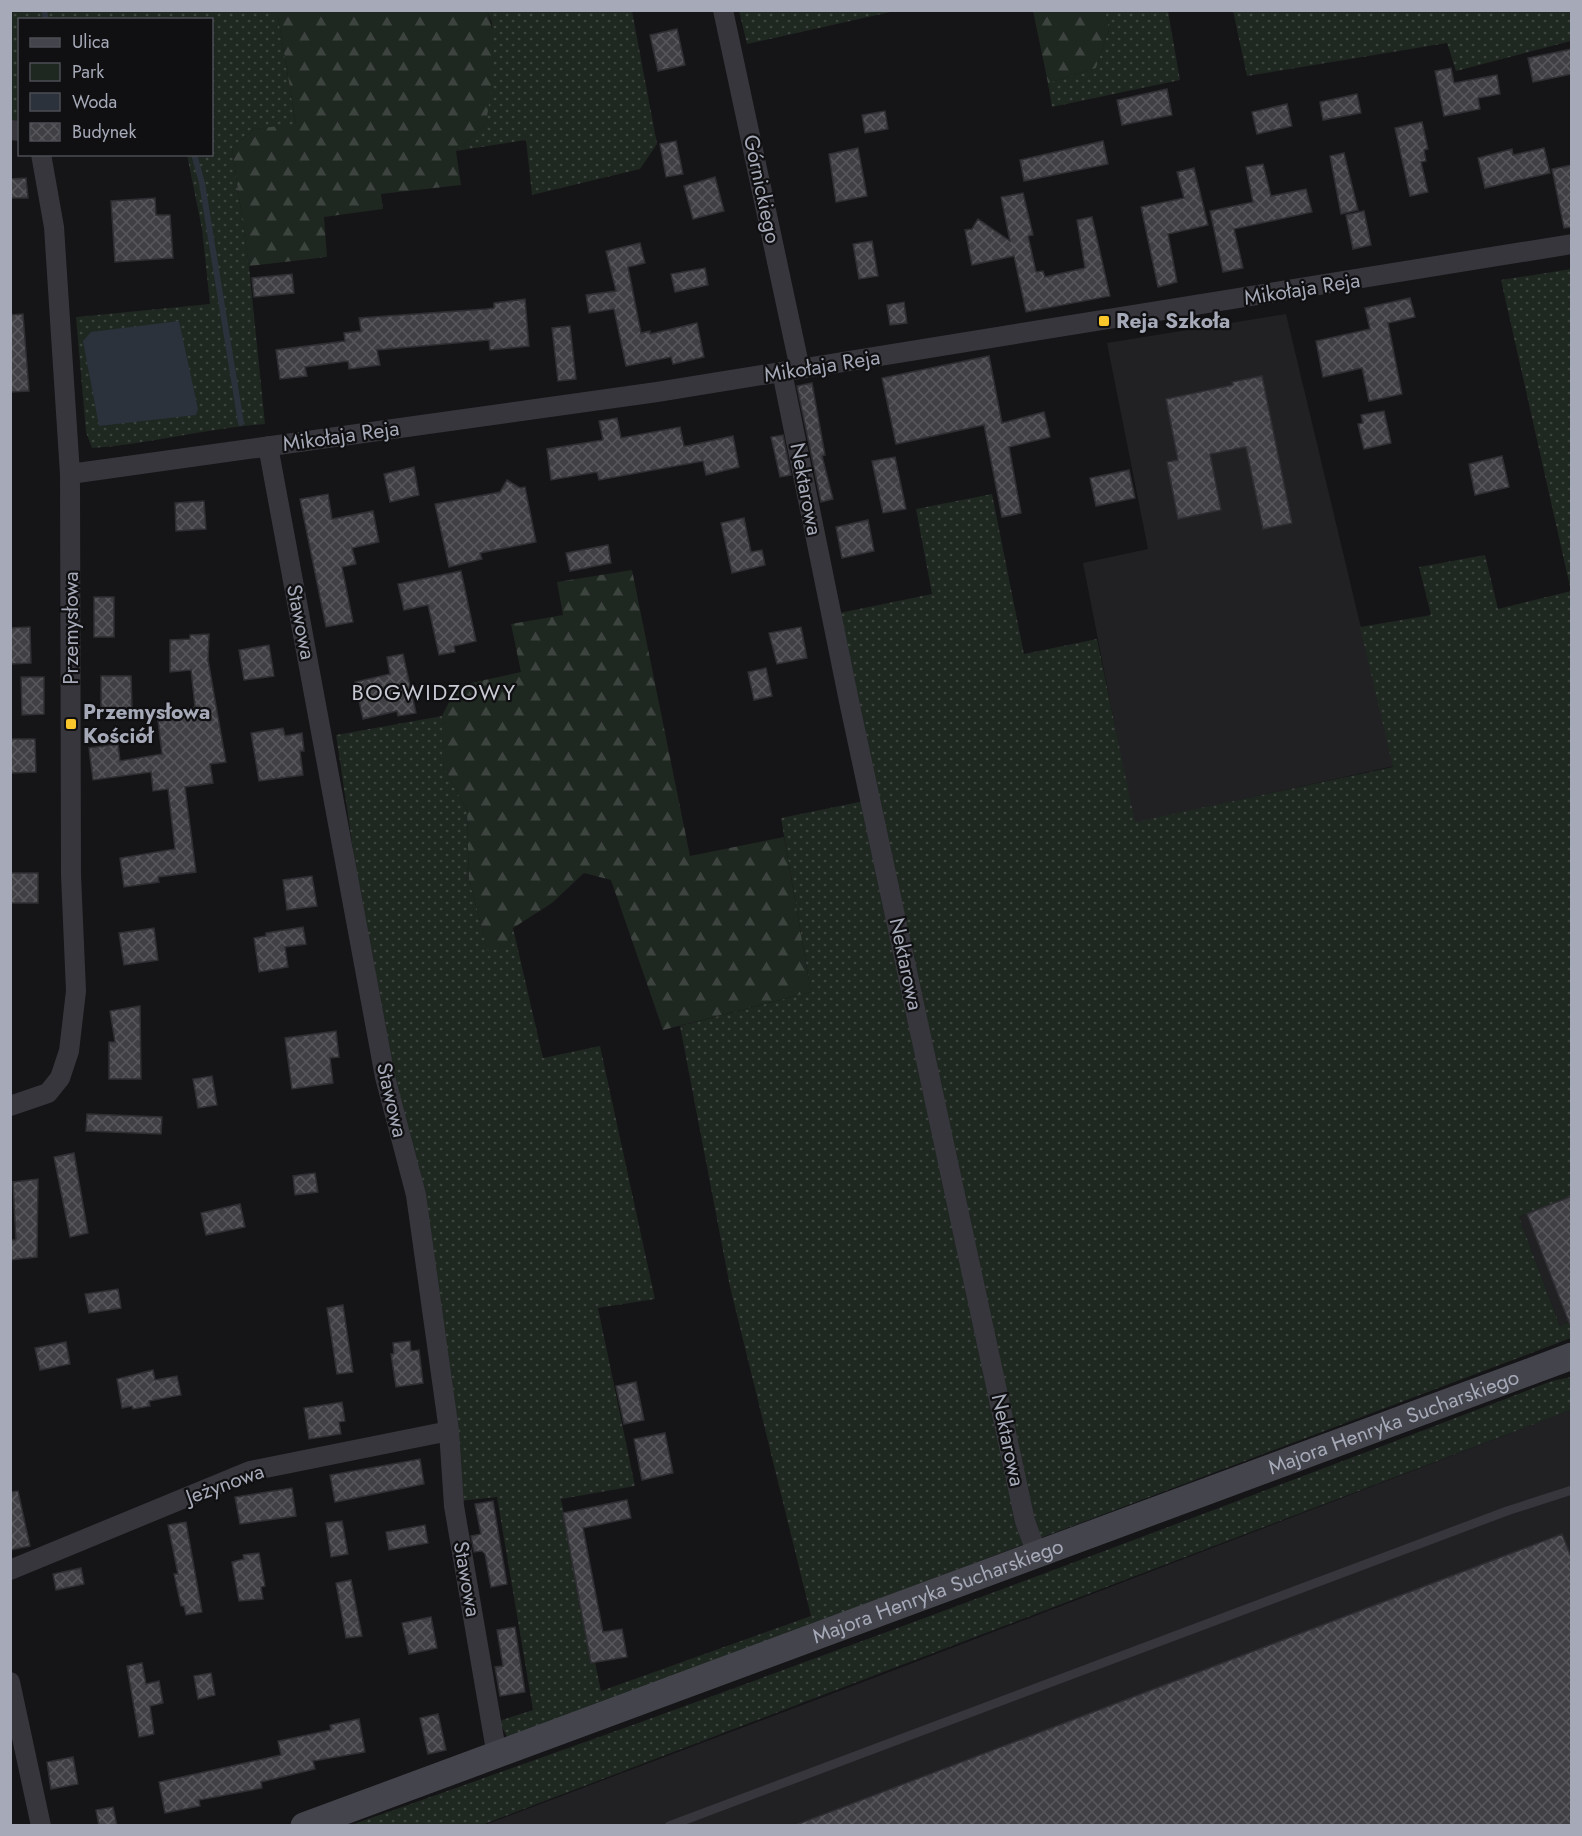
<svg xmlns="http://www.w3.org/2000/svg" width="1582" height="1836" viewBox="0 0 1582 1836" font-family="Jost,sans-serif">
	<defs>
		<pattern id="green-dots" width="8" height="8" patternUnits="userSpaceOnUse" patternTransform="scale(1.5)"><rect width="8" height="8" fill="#1f2721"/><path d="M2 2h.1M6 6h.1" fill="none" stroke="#3d443f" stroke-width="1.8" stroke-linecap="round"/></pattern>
		<pattern id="forest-firs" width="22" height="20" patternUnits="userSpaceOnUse" patternTransform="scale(1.5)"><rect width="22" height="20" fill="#1f2721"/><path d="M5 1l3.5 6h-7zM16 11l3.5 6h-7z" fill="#3d443f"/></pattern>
		<pattern id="building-cross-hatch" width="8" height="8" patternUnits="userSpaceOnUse" patternTransform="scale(1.5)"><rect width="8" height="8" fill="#3f3f44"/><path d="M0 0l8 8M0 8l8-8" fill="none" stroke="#58585d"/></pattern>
	</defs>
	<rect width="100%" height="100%" fill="#151517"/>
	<path fill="#212124" d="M1286,314L1394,766L1134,823L1083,563L1148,549L1107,343Z
		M1571,1196V1321L1560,1326L1519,1217Z
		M1571,1410V1825L482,1826L879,1676Z"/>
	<path fill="url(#green-dots)" d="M10,11H277L296,125L254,129L232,148L249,266L265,424C207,428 151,444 92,448L86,432L76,317L210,304L202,229L187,155L212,154V20H20L19,112L17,122H11Z
		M487,11H632L657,144L640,169L532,195L526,140L456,151L486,124L492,23Z
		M739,11V10L895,11L747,44Z
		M1104,11H1168L1180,80L1052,107L1048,83L1096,68L1110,26Z
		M1233,11H1571V41L1456,71L1447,43L1247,76Z
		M1571,269V1196L1519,1217L1560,1326L1571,1321V1338L508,1739L499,1721L533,1710L497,1497L460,1501L369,956L336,735L442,716V763L467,811L469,880L488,950L508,947L513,928L543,1058L600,1046L655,1299L598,1308L635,1486L561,1499L601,1691L811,1616L730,1287L680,1026L811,992L781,818L864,801L825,616L932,594L916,509L992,494L1024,654L1097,639L1135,822L1393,767L1360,627L1431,615L1419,567L1485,555L1498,609L1571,591L1501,280Z
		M1571,1377V1410L482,1825H351C754,1684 1153,1534 1552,1381Z"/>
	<path fill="url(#forest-firs)" d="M277,11H487C500,45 491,89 486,124L456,151L461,185L381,194L383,209L324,217L327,257L249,266L232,148L254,129L296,124Z
		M1033,11H1104L1110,26L1096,68L1048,83Z
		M632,570L690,856L784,837L811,992L663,1030L611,880L584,873L552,903L513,928L508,947L488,951L469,880L467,811L442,763V716L457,686L521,672L511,624L563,615L557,582Z"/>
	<path fill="#2b323b" d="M179,321L198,409L196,415L99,426L83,341L91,332Z"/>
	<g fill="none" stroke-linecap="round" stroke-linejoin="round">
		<path stroke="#2b323b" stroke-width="6" d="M44,10L46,20
			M194,154L202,183L241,423"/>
	</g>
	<path fill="url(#building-cross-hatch)" stroke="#2f2f33" stroke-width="1.5" d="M677,29L685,65L658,71L650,35Z
		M1572,49V74L1533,82L1528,58Z
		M1451,68L1454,83L1497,75L1500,94L1478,98L1480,109L1444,116L1435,71Z
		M1167,89L1172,115L1122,125L1117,100Z
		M1357,94L1361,113L1323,120L1320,102Z
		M1287,104L1292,126L1257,134L1252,112Z
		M885,111L888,129L865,133L862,115Z
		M1422,122L1428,149L1424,150L1426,161L1421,162L1428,192L1410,196L1395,128Z
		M676,141L683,174L666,177L660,144Z
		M1103,141L1108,164L1024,181L1020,160Z
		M858,148L867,196L836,202L829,154Z
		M1544,148L1550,173L1485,188L1478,158L1512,149L1513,155Z
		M1344,153L1358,210L1341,214L1330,156Z
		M1263,164L1271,196L1306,189L1312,212L1234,229L1243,268L1223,272L1210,211L1253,202L1246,167Z
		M1572,165V227L1564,228L1552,169Z
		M1194,168L1208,225L1168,234L1177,282L1158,287L1141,207L1184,198L1177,172Z
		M715,177L724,211L693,219L684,186Z
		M26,178L28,198H10V179Z
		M1023,193L1033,235L1028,236L1036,272L1043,271L1045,277L1085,268L1077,220L1092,217L1110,296L1026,312L1014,256L972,265L965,230L972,229L978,219L1010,241L1001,197Z
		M155,198L156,215H170L173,258L115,262L111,201Z
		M1364,211L1371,245L1353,249L1346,215Z
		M872,241L878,276L859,279L853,244Z
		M640,243L645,263L628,267L641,333L650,331V334L697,323L704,357L673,364L671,357L626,366L614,309L589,313L586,295L616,291L606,251Z
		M705,268L708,285L675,292L671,274Z
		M292,274L294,293L254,297L252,278Z
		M1410,298L1415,317L1388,323L1402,394L1369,401L1362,368L1323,377L1316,341L1370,329L1365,308Z
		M525,299L529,346L490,350L489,340L377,350L380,365L349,369L348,361L305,367L307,376L280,379L276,350L345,341L344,333L361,331L359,318L486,309L494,308V303Z
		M904,302L907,323L890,325L887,305Z
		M23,314L29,391L10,392V315Z
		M570,326L576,379L558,381L552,328Z
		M989,356L1002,423L1044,412L1050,437L1009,447L1021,513L1002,517L984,425L896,444L882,378Z
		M1262,376L1292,523L1263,529L1246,447L1210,454L1221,510L1178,519L1167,462L1178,460L1166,399L1233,385L1232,382Z
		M812,383L825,455L822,456L833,499L821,502L797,386Z
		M1384,411L1391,443L1364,449L1358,424L1363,423L1361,415Z
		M617,418L621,438L680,427L684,446H687L733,436L739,467L706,475L703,461L599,480L597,472L551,480L547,449L603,440L599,421Z
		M783,435L791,475L780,477L771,437Z
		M1502,456L1509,487L1475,495L1469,464Z
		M895,457L906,509L883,513L872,461Z
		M414,467L419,495L390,502L384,474Z
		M1129,470L1135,498L1096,506L1090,478Z
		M507,480L520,488L525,487L536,542L480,553L482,559L449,567L435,504L500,492Z
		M328,494L332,519L373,511L379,542L352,548L356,564L342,567L353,622L326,627L300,499Z
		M204,501L206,529L176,531L175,503Z
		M744,518L751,552L762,550L765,565L732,573L721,523Z
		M868,520L874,551L842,558L836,527Z
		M608,545L611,563L570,571L566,553Z
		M461,571L476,641L454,646L455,652L439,655L428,605L404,610L398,584Z
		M94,597H114V637H94Z
		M30,627L31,663L10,664V628Z
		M801,627L807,658L777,664L769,633Z
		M209,634L208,660L226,762L210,764L213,783L185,787L196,872L158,877L159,882L124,887L120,858L175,849L168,789L153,791L151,772L93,780L89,748L118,744L120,761L162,754L157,713L195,707L191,670L170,672V640L190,639V635Z
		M269,645L274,676L244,680L239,650Z
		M403,654L416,713L398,716L397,711L363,719L355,682L390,674L387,657Z
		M766,668L772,696L754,700L748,672Z
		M101,676H131L132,708H101Z
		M21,677H44V714L22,715Z
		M283,728L285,736L302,733L304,751H300L303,775L259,781L251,733Z
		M10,739H35L36,772L10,773Z
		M11,873H38V903H11Z
		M312,876L317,906L287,910L283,880Z
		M303,927L306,944L285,947L288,967L259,972L254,938L266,936V933Z
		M154,928L158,960L124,965L119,933Z
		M140,1006L141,1079H109V1042H115L110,1011Z
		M336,1031L339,1057L330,1058L333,1083L292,1089L285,1038Z
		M212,1076L217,1105L198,1108L193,1079Z
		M87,1114L162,1117L161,1134L86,1131Z
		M74,1153L88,1233L70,1237L54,1157Z
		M315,1173L318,1192L295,1195L293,1176Z
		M38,1179L37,1257L10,1260V1240H16L13,1182Z
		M1572,1196V1325H1570L1527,1214Z
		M240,1204L245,1227L206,1235L201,1213Z
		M118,1289L121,1308L89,1313L85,1294Z
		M343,1305L353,1372L337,1374L327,1308Z
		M410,1341L411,1351L419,1350L423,1383L396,1387L391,1354H394L393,1343Z
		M66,1342L70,1364L40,1370L35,1348Z
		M153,1370L155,1380L177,1376L181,1395L149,1401L150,1406L133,1409L132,1406L122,1408L117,1379Z
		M636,1382L644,1420L624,1424L616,1386Z
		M342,1402L345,1421L339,1422L341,1434L309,1439L304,1408Z
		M665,1433L673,1473L642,1480L634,1439Z
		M420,1459L424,1484L335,1502L330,1475Z
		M292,1488L296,1516L240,1524L235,1497Z
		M18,1491L30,1546L10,1550V1492Z
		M627,1500L631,1518L583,1528L603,1632L622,1629L627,1657L591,1663L563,1513Z
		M493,1501L507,1584L491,1587L485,1554L482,1551L474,1552L471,1536L481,1534L475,1504Z
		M342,1521L348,1554L331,1557L326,1523Z
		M186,1522L202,1612L186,1615L184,1606H181L174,1574H178L168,1525Z
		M425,1525L428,1543L389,1550L386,1532Z
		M1562,1534L1572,1559V1826H793Z
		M259,1553L265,1586L261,1587L263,1599L239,1601L232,1562L244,1559L243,1555Z
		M81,1568L84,1584L56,1590L53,1574Z
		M351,1580L362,1636L346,1638L336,1583Z
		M431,1617L437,1648L409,1654L402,1623Z
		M515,1627L525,1692L500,1696L495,1667L503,1666L497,1630Z
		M142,1663L146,1684L159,1681L163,1703L150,1706L154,1734L139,1737L127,1666Z
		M211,1673L215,1695L198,1699L194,1676Z
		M438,1714L446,1750L428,1754L420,1718Z
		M359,1719L365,1752L313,1761L315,1769L261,1782L262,1788L199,1800L200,1806L165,1813L159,1782L281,1755L278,1741L331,1730L330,1725Z
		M73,1757L78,1784L51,1789L47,1762Z
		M113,1807L117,1826H99L96,1810Z"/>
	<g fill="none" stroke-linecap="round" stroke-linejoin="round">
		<path stroke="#36363c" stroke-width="9" d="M669,1826L1507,1511L1572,1490"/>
		<path stroke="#36363c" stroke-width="20" d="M723,10L800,369
			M10,130L20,131
			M782,372L850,706L1025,1521L1037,1554
			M268,446L385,1077L416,1195L449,1431L454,1506L497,1756
			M70,474L657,392L1572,244
			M10,1106L48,1093L60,1078L69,1051L76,991L71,875L70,474L54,227L41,154
			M10,1570L250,1471L449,1431
			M10,1682L41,1826"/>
		<path stroke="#44454c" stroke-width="27" id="s1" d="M304,1826L1572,1356"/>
	</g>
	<g fill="#f9c72b" stroke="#101012" stroke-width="2">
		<rect x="1098" y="315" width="12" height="12" rx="3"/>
		<rect x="65" y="718" width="12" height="12" rx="3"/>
	</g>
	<g text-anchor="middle" stroke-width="4.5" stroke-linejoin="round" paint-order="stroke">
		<g font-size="21" fill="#a6aab8" stroke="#101012">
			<text transform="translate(762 189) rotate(78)" y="7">Górnickiego</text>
			<text transform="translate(1302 289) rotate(-9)" y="7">Mikołaja Reja</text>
			<text transform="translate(822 366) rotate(-9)" y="7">Mikołaja Reja</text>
			<text transform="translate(341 436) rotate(-8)" y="7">Mikołaja Reja</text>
			<text transform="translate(806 489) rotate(79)" y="7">Nektarowa</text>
			<text transform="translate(301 622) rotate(79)" y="7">Stawowa</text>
			<text transform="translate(71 628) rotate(-90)" y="7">Przemysłowa</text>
			<text transform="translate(906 964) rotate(78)" y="7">Nektarowa</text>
			<text transform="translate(392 1100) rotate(77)" y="7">Stawowa</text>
			<text dy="7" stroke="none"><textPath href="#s1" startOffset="1162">Majora Henryka Sucharskiego</textPath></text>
			<text transform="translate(1008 1440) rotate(78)" y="7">Nektarowa</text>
			<text transform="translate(225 1484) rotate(-20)" y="7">Jeżynowa</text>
			<text transform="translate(467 1579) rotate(80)" y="7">Stawowa</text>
			<text dy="7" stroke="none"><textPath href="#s1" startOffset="676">Majora Henryka Sucharskiego</textPath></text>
		</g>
		<g font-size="21" font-weight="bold" fill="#a6aab8" stroke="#101012" text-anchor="start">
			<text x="1116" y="328">Reja Szkoła</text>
			<text x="83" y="719">Przemysłowa<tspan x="83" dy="24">Kościół</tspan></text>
		</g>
		<g font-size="22" letter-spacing="1.5" fill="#c7c9d3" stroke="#101012">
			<text x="434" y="700">BOGWIDZOWY</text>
		</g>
	</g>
	<rect width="1582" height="1836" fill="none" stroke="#a6aab8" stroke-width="24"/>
	<rect x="18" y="18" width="195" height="138" fill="#101012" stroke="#4c4e54" stroke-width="1.5"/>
	<rect x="30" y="38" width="30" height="9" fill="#44454c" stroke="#4c4e54" stroke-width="1.5"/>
	<text x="72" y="48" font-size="18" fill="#a6aab8">Ulica</text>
	<rect x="30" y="63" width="30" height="18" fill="#1f2721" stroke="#4c4e54" stroke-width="1.5"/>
	<text x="72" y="78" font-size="18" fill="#a6aab8">Park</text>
	<rect x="30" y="93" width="30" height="18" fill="#2b323b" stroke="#4c4e54" stroke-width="1.5"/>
	<text x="72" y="108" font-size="18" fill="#a6aab8">Woda</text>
	<rect x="30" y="123" width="30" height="18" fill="url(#building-cross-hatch)" stroke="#4c4e54" stroke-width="1.5"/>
	<text x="72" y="138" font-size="18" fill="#a6aab8">Budynek</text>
</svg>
